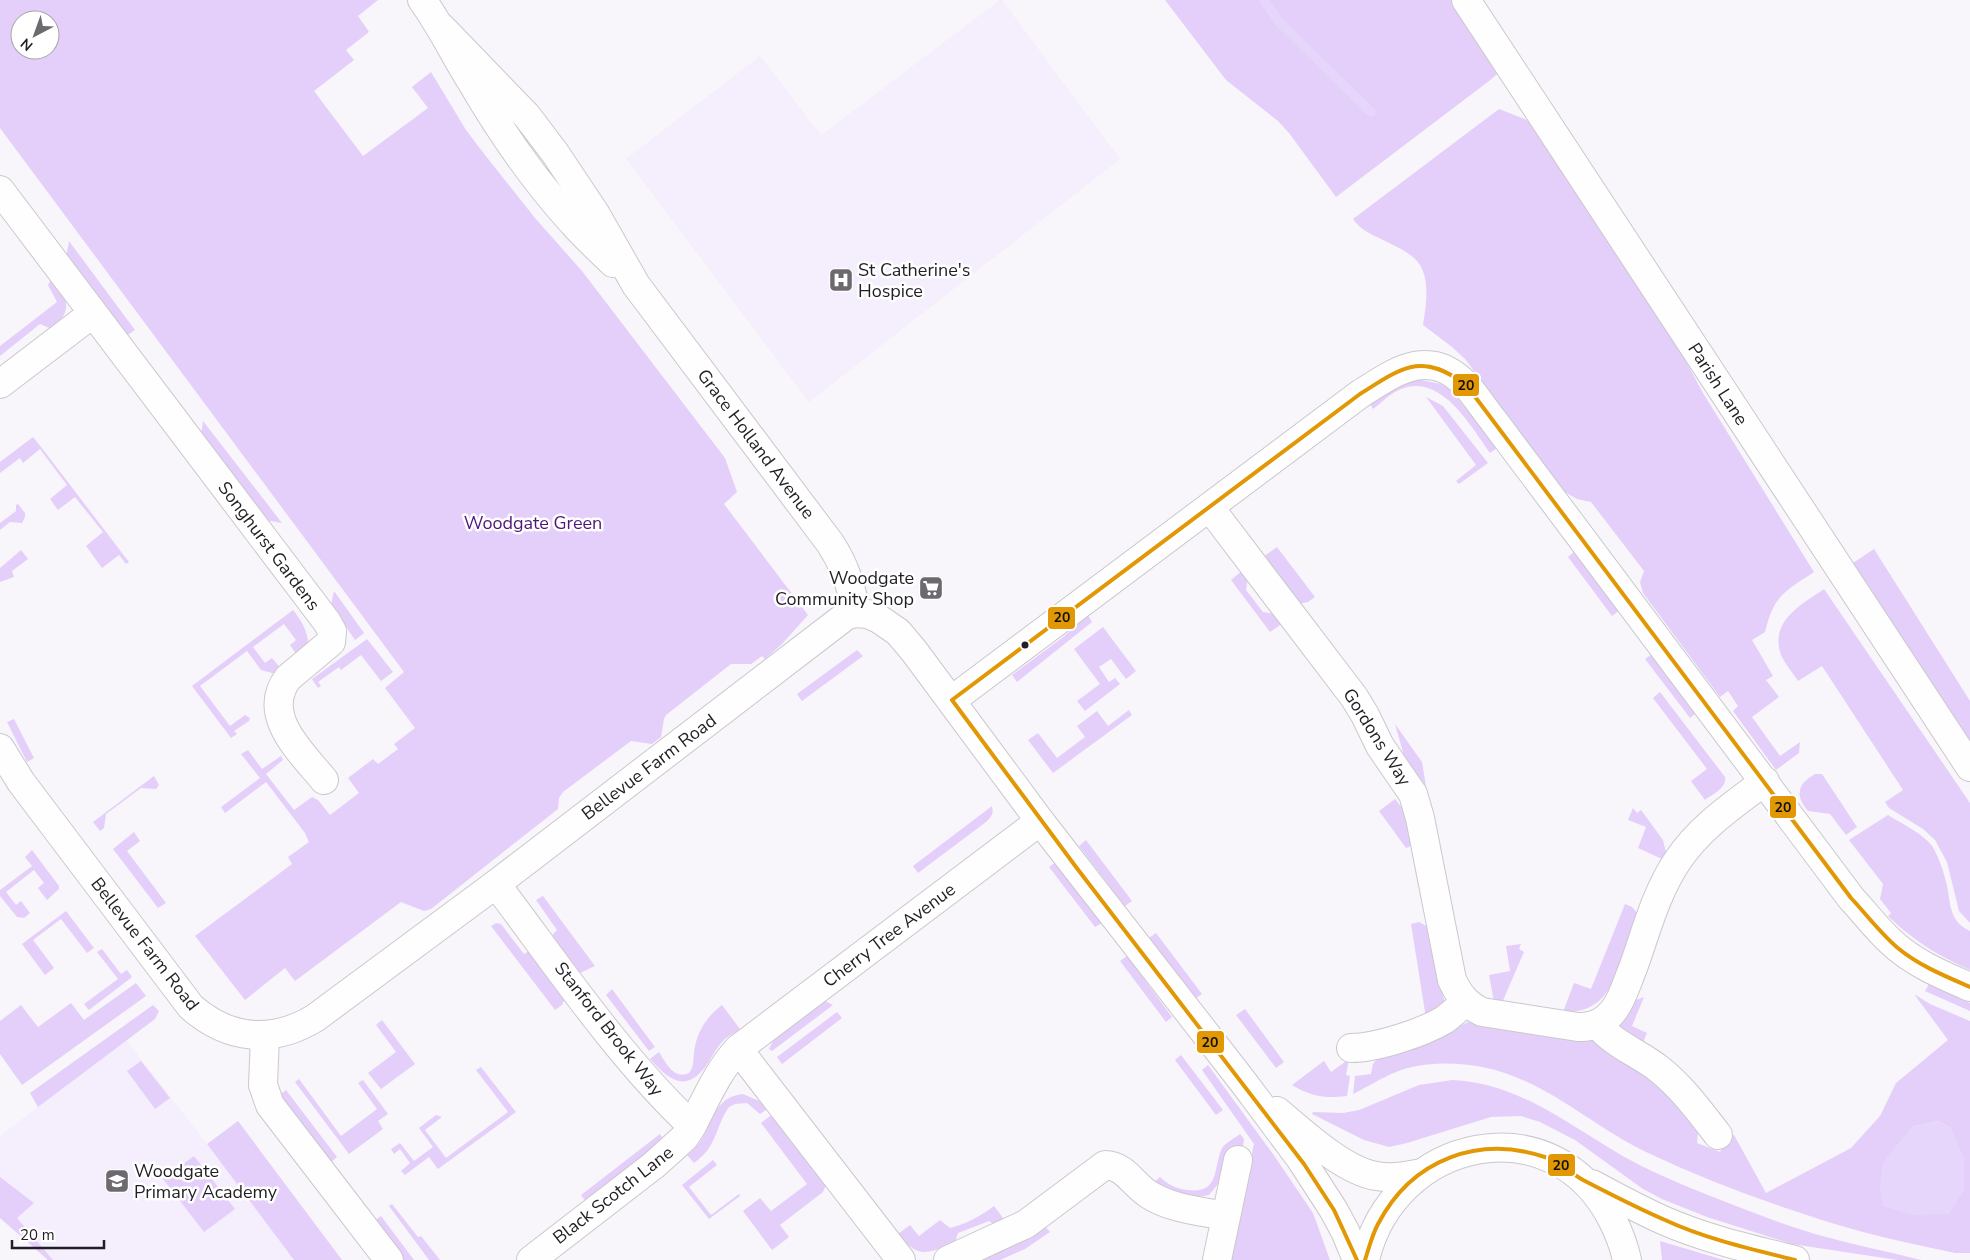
<svg xmlns="http://www.w3.org/2000/svg" width="1970" height="1260" viewBox="0 0 1970 1260" font-family="'Nunito Sans',sans-serif">
	<rect width="100%" height="100%" fill="#f8f5fb"/>
	<path fill="#f5eefd" d="M1000,0H1002L1120,159L809,402L626,159L760,56L821,135Z
		M126,1040L207,1144L294,1260H48L0,1218V1136Z"/>
	<path fill="#e4cffa" fill-rule="evenodd" d="M0,0H378L358,16L369,32L346,50L354,60L314,91L363,156L428,108L412,87L431,72L466,130L485,155L535,218L582,271L725,458L737,492L724,504L808,615L782,644L765,659L762,656L751,664H731L666,715L664,719L661,737L652,744L631,741L563,792L559,798L558,809L431,909L424,911L401,902L295,981L285,968L245,1000L195,936L292,864L288,857L309,842L305,833L266,782L225,813L221,807L260,778L241,754L248,750L262,769L281,756L283,760L266,774L294,810L312,797L318,800L330,815L359,793L348,778L373,759L378,764L398,749L394,744L415,728L385,688L404,672L0,128ZM20,20H50V50H20Z
		M1165,0H1456L1503,69L1489,81L1336,197L1289,133L1278,121L1226,80Z
		M1499,109L1527,120L1560,153L1675,341L1703,393L1814,572C1784,592 1774,595 1765,632L1752,640L1773,676L1766,680L1779,697L1752,717L1780,756L1800,742L1799,753L1776,770L1733,711L1738,706L1728,691L1720,697L1643,593L1640,582L1644,571L1591,502L1577,499L1565,492L1465,359L1452,347L1423,325C1426,306 1431,277 1417,261C1408,251 1393,245 1381,239C1370,234 1360,229 1353,219Z
		M69,241L135,330L126,336L66,257Z
		M53,276C66,296 75,310 52,329L40,324L0,356V346L57,302L48,285Z
		M1416,379L1441,384L1451,390L1497,448L1490,453C1470,425 1438,367 1395,392C1388,396 1381,403 1373,409L1369,402L1391,385Z
		M1426,397L1443,406L1488,463L1459,484L1456,481L1476,465Z
		M203,421L282,523L265,520L201,435Z
		M33,437L41,447L129,562L126,564L119,555L102,568L86,546L103,532L75,497L58,510L50,499L67,485L40,449L23,463L20,458L0,473V462Z
		M18,504L25,513V517L22,523L10,522L0,530V523L16,511V505Z
		M1277,547L1315,597L1308,602L1299,604L1263,557Z
		M1874,549L1970,701V745L1853,563Z
		M21,550L28,559L12,571L14,577L0,582V568Z
		M1575,551L1620,610L1612,616L1568,557Z
		M1243,570L1248,577L1246,590L1263,612L1276,614L1283,623L1270,632L1231,580Z
		M1824,589L1970,803V923L1959,911L1947,862L1935,840L1923,829L1889,808L1885,802L1903,790L1822,666L1798,681C1793,673 1785,664 1781,655C1769,621 1802,604 1824,589Z
		M334,591L364,633L355,640L331,605Z
		M293,610C303,622 308,633 309,648L299,658L290,645L296,640L284,624L253,647L265,663L272,658L283,671L276,674L261,670L247,651L200,686L230,726L245,715L250,718L249,721L234,731L237,734L231,738L192,686Z
		M1088,615L1092,622L1017,682L1012,675L1062,638Z
		M1103,627L1136,671L1126,679L1111,659L1099,667L1109,682L1115,678L1120,684L1085,711L1077,701L1100,684L1074,649Z
		M367,639L393,672L381,681L361,655L341,670L339,667L318,682L321,686L318,688L312,679Z
		M857,650L863,656L802,701L797,694Z
		M1652,654L1697,712L1690,718L1645,659Z
		M1660,692L1725,777C1727,788 1713,794 1705,800L1691,781L1707,769L1653,698Z
		M1129,710L1132,715L1053,773L1028,740L1038,733L1057,758L1085,737L1077,726L1097,711L1108,726Z
		M14,719L34,758L27,762L7,722Z
		M1395,724L1422,762L1426,786L1405,759Z
		M1815,774H1822L1857,827L1846,835L1830,814L1808,811C1795,796 1797,784 1815,774Z
		M154,776L159,785L156,789L141,788L106,814L104,828L100,831L93,822Z
		M1395,799L1407,814L1414,845L1406,848L1379,811Z
		M992,806C994,814 991,817 986,822L918,873L913,866Z
		M1633,808L1637,813L1641,810L1663,840L1666,852L1662,859L1638,848L1646,827L1628,820Z
		M1888,815C1902,824 1922,833 1932,846C1939,857 1944,873 1947,886C1951,905 1949,921 1970,931V970C1937,955 1914,941 1888,916L1891,913L1880,899L1883,884L1849,840Z
		M134,832L140,841L127,851L166,903L158,908L113,849Z
		M1086,840L1132,901L1125,906L1079,846Z
		M32,850L59,886V889L47,900L38,888L44,883L34,870L6,892L16,905L21,901L30,913L24,918L17,917L0,896V890L32,866L25,857Z
		M1056,862L1102,923L1095,927L1049,867Z
		M543,896L595,966L580,973L552,935L557,930L536,900Z
		M1625,904L1632,907L1640,916C1634,931 1628,946 1622,960C1610,991 1600,1013 1563,1012L1574,983L1591,989Z
		M66,911L94,948L87,953L61,919L33,940L54,968L45,975L22,944Z
		M1419,922L1430,928L1438,979L1445,1002L1426,1018L1411,924Z
		M496,923L501,924L524,954L529,951L565,998L562,1005L555,1010L491,926Z
		M1156,933L1202,994L1195,999L1149,938Z
		M1521,944L1519,949L1524,952L1501,1005L1494,1002L1489,975L1510,971L1506,946Z
		M102,949L121,974L127,970L132,977L89,1010L84,1004L118,979L97,952Z
		M1127,956L1172,1017L1166,1022L1120,961Z
		M136,983L146,996L22,1085L0,1054V1021L21,1005L38,1027L71,1003L84,1020Z
		M1929,984L1970,1003V1011L1925,991Z
		M612,989L655,1047L649,1051L606,995Z
		M1914,994L1930,1004L1970,1021V1253H1955C1924,1246 1893,1240 1863,1232C1789,1211 1716,1185 1646,1152C1590,1125 1545,1079 1482,1067C1458,1062 1428,1062 1404,1069C1386,1075 1369,1086 1353,1094L1355,1076L1371,1074L1373,1064L1376,1060L1449,1032L1468,1022L1482,1026L1596,1037L1668,1094L1698,1131L1697,1143L1720,1152L1725,1141L1734,1135L1766,1193L1851,1148L1880,1116L1896,1083L1948,1040ZM1938,1121L1951,1128L1884,1163L1912,1127Z
		M1644,997L1632,1026L1647,1033L1641,1047L1617,1026L1631,1002Z
		M825,1001L833,1005L772,1051L769,1049L774,1039Z
		M153,1005L159,1011L155,1019L38,1107L30,1093Z
		M722,1005L740,1029C735,1033 728,1036 724,1040C716,1048 712,1057 706,1066C685,1094 668,1079 650,1059L659,1052C666,1063 674,1080 689,1073C694,1066 693,1061 694,1053C696,1033 706,1017 722,1005Z
		M1245,1009L1284,1062L1276,1068L1236,1015Z
		M837,1012L842,1018L782,1064L777,1057Z
		M382,1020L415,1064L381,1089L368,1073L396,1052L376,1025Z
		M1181,1055L1223,1110L1216,1115L1175,1060Z
		M1349,1059L1346,1075L1350,1076L1347,1096C1326,1099 1310,1096 1292,1085L1324,1061L1331,1072Z
		M141,1061L170,1098L155,1109L127,1071Z
		M1208,1065L1273,1154L1313,1213L1330,1260H1229L1254,1144L1202,1070Z
		M481,1067L516,1112L438,1169L429,1157L405,1175L401,1171L410,1163L400,1149L394,1154L391,1149L400,1143L414,1161L433,1147L419,1128L436,1115L442,1117L425,1130L446,1158L508,1112L476,1070Z
		M299,1079L341,1136L377,1109L358,1083L363,1080L388,1114L378,1121L383,1129L349,1154L295,1082Z
		M1452,1080C1531,1083 1586,1142 1656,1173C1691,1189 1728,1203 1765,1217C1781,1223 1798,1229 1815,1234C1850,1244 1886,1251 1921,1260H1897L1792,1244L1707,1217L1662,1199L1643,1189L1575,1140L1540,1122L1521,1116L1491,1117L1407,1143L1389,1147L1364,1140L1312,1114L1313,1112L1343,1113L1359,1110L1419,1085Z
		M286,1090L337,1157L331,1162L280,1095Z
		M743,1094L759,1101L767,1109L760,1114L747,1103L735,1104L729,1107C714,1129 718,1146 694,1163L687,1155C715,1137 706,1098 743,1094Z
		M774,1113L827,1182L823,1192L780,1225L789,1237L772,1250L743,1211L760,1198L771,1211L807,1184L761,1123Z
		M238,1121L342,1260H294L207,1144Z
		M660,1134L662,1137L655,1149L587,1203L581,1195Z
		M1240,1134L1244,1139L1242,1155L1209,1195L1193,1198L1182,1197L1154,1182L1160,1177C1168,1185 1177,1189 1188,1190C1220,1194 1213,1168 1222,1148C1225,1143 1235,1138 1240,1134Z
		M194,1156L235,1209L204,1232L163,1179Z
		M713,1160L717,1165L689,1187L711,1215L739,1194L740,1196L709,1219L682,1185Z
		M0,1177L34,1203L17,1218L53,1260H48L0,1218Z
		M392,1204L418,1237L421,1236L440,1260H429L389,1206Z
		M994,1206L1006,1222L998,1227L989,1221L958,1233L955,1243C927,1253 919,1260 898,1234L910,1225L919,1236L940,1220L950,1228C966,1224 981,1216 994,1206Z
		M381,1216L414,1260H404L374,1221Z
		M1043,1224L1050,1232L1025,1249L1000,1260H972Z
		M1660,1241L1724,1260H1662Z"/>
	<path fill="#e7d6fc" d="M1938,1121L1951,1128L1964,1158V1190L1949,1214L1913,1215L1883,1206L1880,1187L1883,1163L1912,1127Z"/>
	<g fill="none" stroke-linecap="round" stroke-linejoin="round">
		<path stroke="#e7d6fc" stroke-width="9" d="M1264,0L1279,22L1371,112"/>
		<defs>
			<path id="street" d="M1466,0L1970,767
				M0,190L327,622L332,631L331,642L288,678C260,715 301,752 324,780
				M0,384L92,314
				M1210,508L1354,697L1365,715L1380,746L1413,794L1420,818L1452,980C1459,995 1466,1004 1482,1012L1578,1027C1592,1028 1605,1022 1614,1010C1623,998 1627,982 1633,968C1646,932 1656,892 1678,860C1700,827 1733,805 1765,781
				M952,700L1360,394C1396,371 1430,346 1467,386C1476,396 1484,409 1493,420L1851,898C1864,912 1876,928 1890,941C1913,963 1942,975 1970,987
				M496,884C558,966 618,1056 692,1126C706,1099 717,1072 738,1049L1040,821
				M1597,1024C1614,1045 1639,1053 1659,1069C1682,1087 1700,1112 1718,1135
				M265,1036L263,1085L270,1105L389,1260
				M1351,1048C1376,1048 1422,1033 1444,1020C1451,1015 1458,1008 1465,1003
				M738,1049L901,1260
				M531,1260L654,1165L685,1137L692,1126
				M948,1260L1026,1224L1105,1165C1124,1165 1133,1184 1148,1194C1171,1209 1200,1211 1226,1216
				M1217,1260L1238,1160"/>
			<path id="secondary" d="M422,0C441,26 454,54 471,81C500,131 534,180 573,223C585,237 600,250 613,263
				M441,27L527,116L555,153L595,213L636,285L830,543C845,566 851,585 856,613
				M0,748L21,782L191,1007C229,1040 272,1044 315,1018L496,884L847,615L856,613L868,614L879,619L898,632L914,651L1040,821L1244,1083L1300,1158L1333,1209L1345,1231L1357,1260
				M1277,1111C1302,1132 1344,1171 1376,1176C1392,1179 1407,1176 1422,1173
				M1592,1184C1616,1197 1640,1210 1665,1221C1706,1239 1751,1249 1795,1260
				M1365,1260C1393,1138 1553,1101 1613,1221C1619,1233 1624,1246 1627,1260"/>
		</defs>
		<use href="#street" stroke="#cbc8cd" stroke-width="30"/>
		<use href="#secondary" stroke="#cbc8cd" stroke-width="30"/>
		<use href="#street" stroke="#fefefe" stroke-width="28"/>
		<use href="#secondary" stroke="#fefefe" stroke-width="28"/>
		<defs>
			<path id="bus-1" d="M1357,1260L1334,1210L1304,1164L1076,867L952,700L1360,394C1403,367 1422,351 1467,386L1851,898C1867,915 1881,934 1899,949C1920,966 1945,976 1970,987
				M1365,1260C1369,1248 1372,1235 1378,1224C1412,1159 1479,1134 1548,1158C1560,1163 1571,1173 1583,1180C1610,1194 1637,1208 1665,1220C1706,1239 1751,1249 1795,1260"/>
		</defs>
		<use href="#bus-1" stroke="#fff" stroke-width="8"/>
		<use href="#bus-1" stroke="#e29804" stroke-width="4"/>
	</g>
	<defs>
		<symbol id="hospital-square" viewBox="-11 -11 22 22"><rect x="-9" y="-9" width="18" height="18" rx="4" fill="#6d6a6f" stroke="#fff"/><path d="M-5-5h3v3.5h4V-5h3V5h-3V1.5h-4V5h-3Z" fill="#fff"/></symbol>
		<symbol id="supermarket-square" viewBox="-11 -11 22 22"><rect x="-9" y="-9" width="18" height="18" rx="4" fill="#6d6a6f" stroke="#fff"/><path d="M-6-5.5h2.5l.6 2H6L4.5 2H-2.5L-4.4-4H-6ZM-1.5 3.2a1.3 1.3 0 1 0 .1 0ZM3 3.2a1.3 1.3 0 1 0 .1 0Z" fill="#fff"/></symbol>
		<symbol id="school-square" viewBox="-11 -11 22 22"><rect x="-9" y="-9" width="18" height="18" rx="4" fill="#6d6a6f" stroke="#fff"/><path d="M0-5L7-2L0 1L-7-2ZM-4 1L0 2.5L4 1V4Q0 6-4 4Z" fill="#fff"/></symbol>
	</defs>
	<g fill-rule="evenodd">
		<use href="#hospital-square" x="827" y="266" width="28" height="28"/>
		<use href="#supermarket-square" x="917" y="574" width="28" height="28"/>
		<use href="#school-square" x="103" y="1167" width="28" height="28"/>
	</g>
	<circle fill="#221f24" stroke="#fff" stroke-width="2" cx="1025" cy="645" r="4.5"/>
	<g text-anchor="middle" stroke-width="5" stroke-linejoin="round" paint-order="stroke">
		<g font-size="18" fill="#221f24" stroke="#fff" text-anchor="start">
			<text x="858" y="276">St Catherine's<tspan x="858" dy="21">Hospice</tspan></text>
			<text x="914" y="584" text-anchor="end">Woodgate<tspan x="914" dy="21">Community Shop</tspan></text>
			<text x="134" y="1177">Woodgate<tspan x="134" dy="21">Primary Academy</tspan></text>
		</g>
		<g font-size="18" fill="#221f24" stroke="#fff">
			<text transform="translate(1718 384) rotate(57)" y="6">Parish Lane</text>
			<text transform="translate(756 444) rotate(53)" y="6">Grace Holland Avenue</text>
			<text transform="translate(269 546) rotate(53)" y="6">Songhurst Gardens</text>
			<text transform="translate(1377 737) rotate(58)" y="6">Gordons Way</text>
			<text transform="translate(649 767) rotate(-37)" y="6">Bellevue Farm Road</text>
			<text transform="translate(889 935) rotate(-37)" y="6">Cherry Tree Avenue</text>
			<text transform="translate(145 944) rotate(52)" y="6">Bellevue Farm Road</text>
			<text transform="translate(609 1029) rotate(52)" y="6">Stanford Brook Way</text>
			<text transform="translate(613 1195) rotate(-38)" y="6">Black Scotch Lane</text>
		</g>
		<g font-size="18" fill="#4f1577" stroke="#fff">
			<text x="533" y="529">Woodgate Green</text>
		</g>
	</g>
	<g stroke="#fff" stroke-width="2">
		<rect x="1452" y="373" width="28" height="24" rx="5" fill="#e29804"/>
		<rect x="1047" y="606" width="29" height="24" rx="5" fill="#e29804"/>
		<rect x="1769" y="795" width="28" height="24" rx="5" fill="#e29804"/>
		<rect x="1196" y="1030" width="29" height="24" rx="5" fill="#e29804"/>
		<rect x="1547" y="1153" width="29" height="24" rx="5" fill="#e29804"/>
	</g>
	<g font-size="14" text-anchor="middle" font-weight="bold" fill="#111">
		<text x="1466" y="390">20</text>
		<text x="1062" y="622">20</text>
		<text x="1783" y="812">20</text>
		<text x="1210" y="1047">20</text>
		<text x="1561" y="1170">20</text>
	</g>
	<g transform="translate(35 35) rotate(221)"><circle r="24" fill="#ffffff" stroke="#a7a5a7"/>
	<path d="M0-4L9 19L0 12L-9 19Z" fill="#6d6a6f"/>
	<text y="-8" font-size="14" font-weight="bold" text-anchor="middle" fill="#221f24">N</text>
	</g>
	<path d="M12 1240v8h92v-8" fill="none" stroke="#221f24" stroke-width="2.5"/>
	<text x="20" y="1240" font-size="15" fill="#221f24" stroke="#ffffff" stroke-width="4" paint-order="stroke">20 m</text>
</svg>
